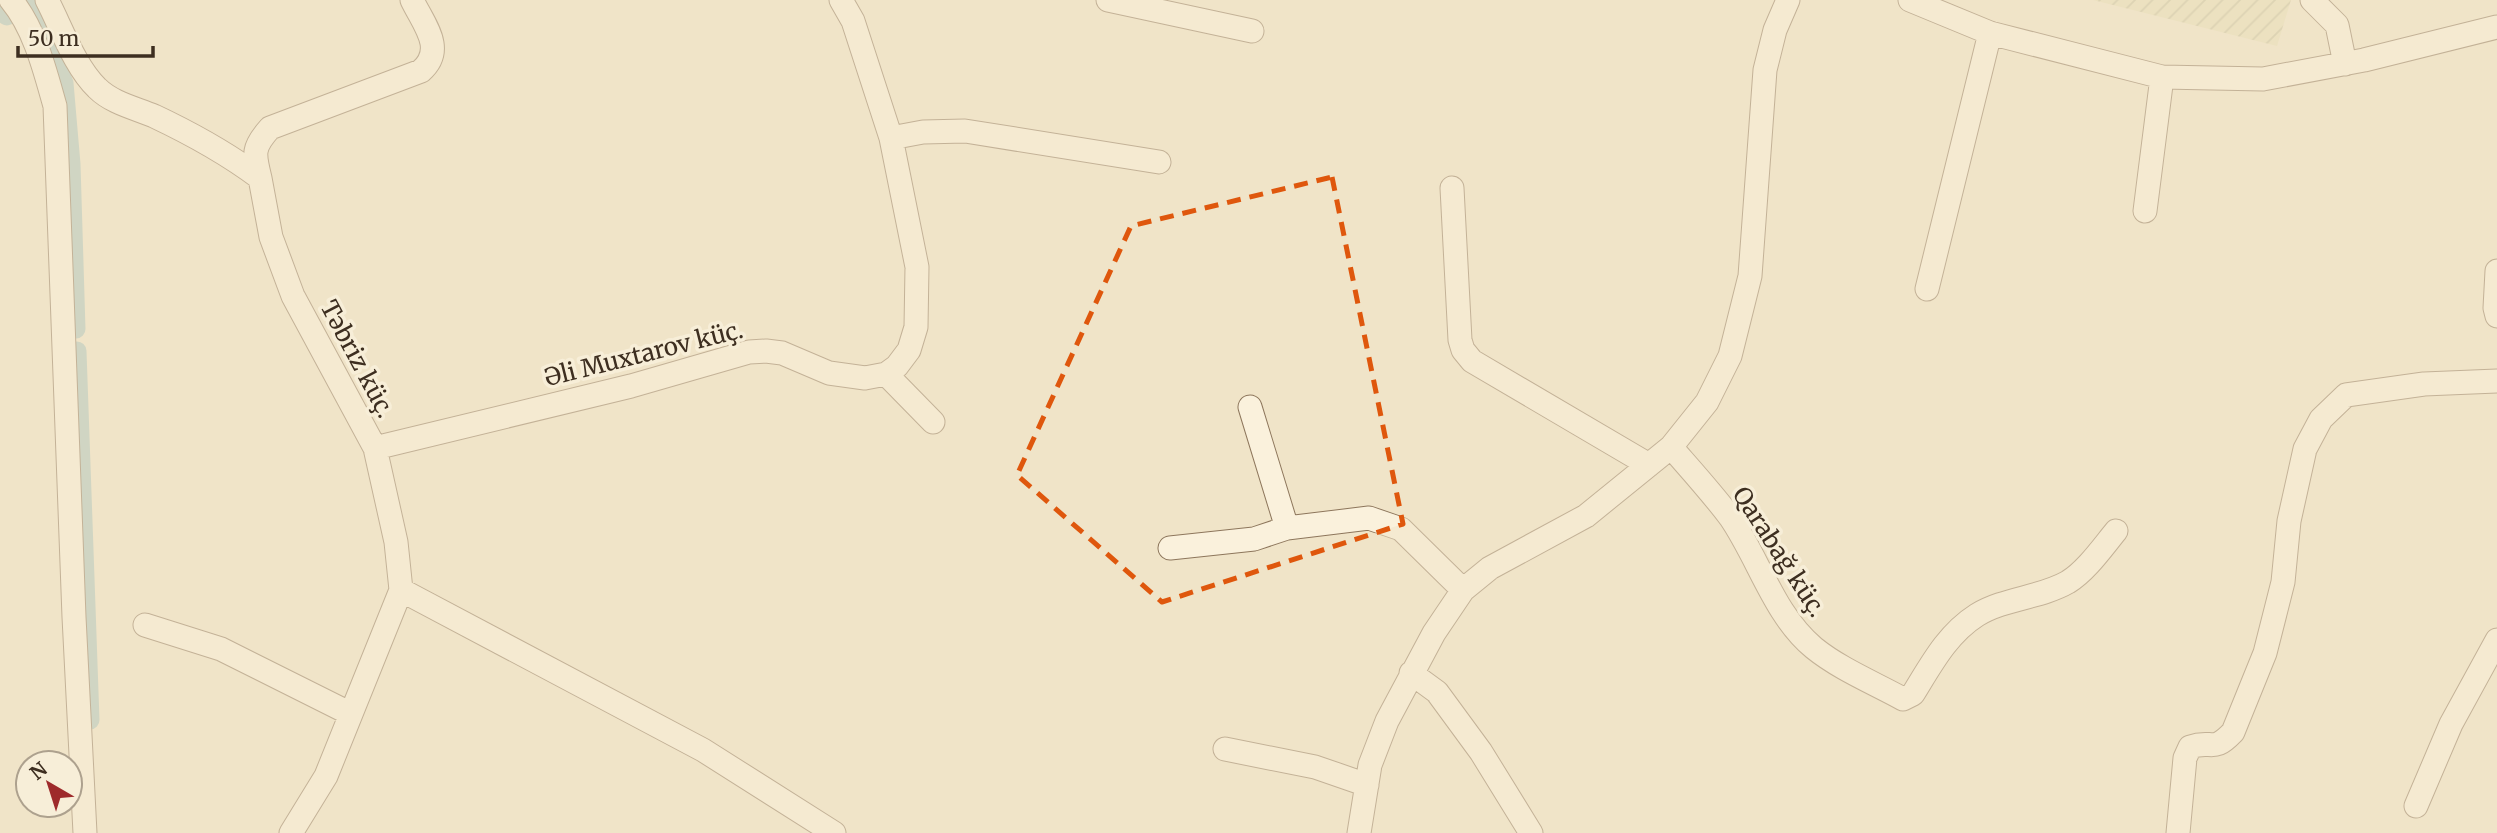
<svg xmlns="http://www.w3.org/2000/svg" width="2497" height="833" viewBox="0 0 2497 833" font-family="Merriweather,serif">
	<defs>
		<pattern id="farmland-furrows" width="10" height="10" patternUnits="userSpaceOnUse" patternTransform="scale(1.75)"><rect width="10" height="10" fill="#e6deb5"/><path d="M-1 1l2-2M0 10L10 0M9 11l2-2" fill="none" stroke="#c6bf9b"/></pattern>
	</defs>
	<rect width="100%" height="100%" fill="#f0e4c8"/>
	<path fill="url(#farmland-furrows)" d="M2093,0H2291L2277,46Z"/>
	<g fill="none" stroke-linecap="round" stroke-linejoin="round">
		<path stroke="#a9c4bc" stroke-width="19" d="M27,0L33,7L64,83L71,164L76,329
			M0,11L7,16
			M77,351L90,720"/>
		<defs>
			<path id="minor" d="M11,0C35,29 45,71 55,106L74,617L85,833
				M47,0C61,27 75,67 97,88C112,103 135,108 154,116C190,133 228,154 260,178L271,237L293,296L375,448L396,542L401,590L326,776L291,833
				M1108,0L1252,31
				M1910,0L1990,33L2162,77L2263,79L2364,60L2497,27
				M2312,0L2337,25L2345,64
				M891,138L923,132L965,131L1159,162
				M260,178C254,154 252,148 270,128L421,71C446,49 424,25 412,0
				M1452,188L1460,340L1463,350L1472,361L1649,465
				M2145,211L2162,77
				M2497,271L2495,308L2497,316
				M1927,289L1990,33
				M886,374L933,422
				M1250,407L1287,528
				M1671,447C1691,470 1712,493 1730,517C1759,559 1774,615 1814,648C1840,669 1874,683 1903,699L1913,694C1931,665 1947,634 1977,615C2005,598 2040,598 2068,582C2086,571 2102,548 2116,531
				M375,448L631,386L749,352L766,351L782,353L829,373L865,378L886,374L897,366L909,350L916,327L917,267L891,138L853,21L841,0
				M1170,548L1254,539L1287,528L1369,518L1401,529L1463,590
				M401,590L703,750L834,833
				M145,625L221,649L351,714
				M1411,673L1437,692L1481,752L1531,833
				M1225,749L1315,767L1367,785
				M2416,806L2451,724L2497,640
				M1359,833L1370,765L1387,721L1434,633L1463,590L1490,568L1586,516L1671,447L1707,402L1730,356L1750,276L1765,70L1775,30L1788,0
				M2178,833L2185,758L2190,747C2213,739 2212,754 2233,732L2265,653L2283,582L2289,521L2305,449L2321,419L2346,395L2424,384L2497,381"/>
		</defs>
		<use href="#minor" stroke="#8d765c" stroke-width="25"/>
		<use href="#minor" stroke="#faf1dc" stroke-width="23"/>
	</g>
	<path d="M0 0H2497V833H0ZM1332,177L1403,524L1162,602L1017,475L1131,226Z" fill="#f0e4c8" fill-opacity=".55" fill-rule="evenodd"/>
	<path fill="none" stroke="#df570d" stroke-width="5" stroke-dasharray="14 9" stroke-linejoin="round" d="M1332,177L1403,524L1162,602L1017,475L1131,226Z"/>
	<g text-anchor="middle" stroke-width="7" stroke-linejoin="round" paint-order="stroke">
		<g font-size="24" fill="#3d2e20" stroke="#f7eed8">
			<text transform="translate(644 354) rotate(-14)" y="8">Əli Muxtarov küç.</text>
			<text transform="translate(357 359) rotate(62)" y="8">Təbriz küç.</text>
			<text transform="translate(1779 552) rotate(57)" y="8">Qarabağ küç.</text>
		</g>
	</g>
	<g transform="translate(49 784) rotate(321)"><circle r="33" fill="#f7eed8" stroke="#ada18e" stroke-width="2"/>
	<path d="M0-5L12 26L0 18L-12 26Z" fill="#9e2a2b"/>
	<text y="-10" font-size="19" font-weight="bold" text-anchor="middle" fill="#3d2e20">N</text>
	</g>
	<path d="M18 46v10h135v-10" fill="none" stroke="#3d2e20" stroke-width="3.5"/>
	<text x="28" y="46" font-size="21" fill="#3d2e20" stroke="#f7eed8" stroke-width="5" paint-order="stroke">50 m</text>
</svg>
